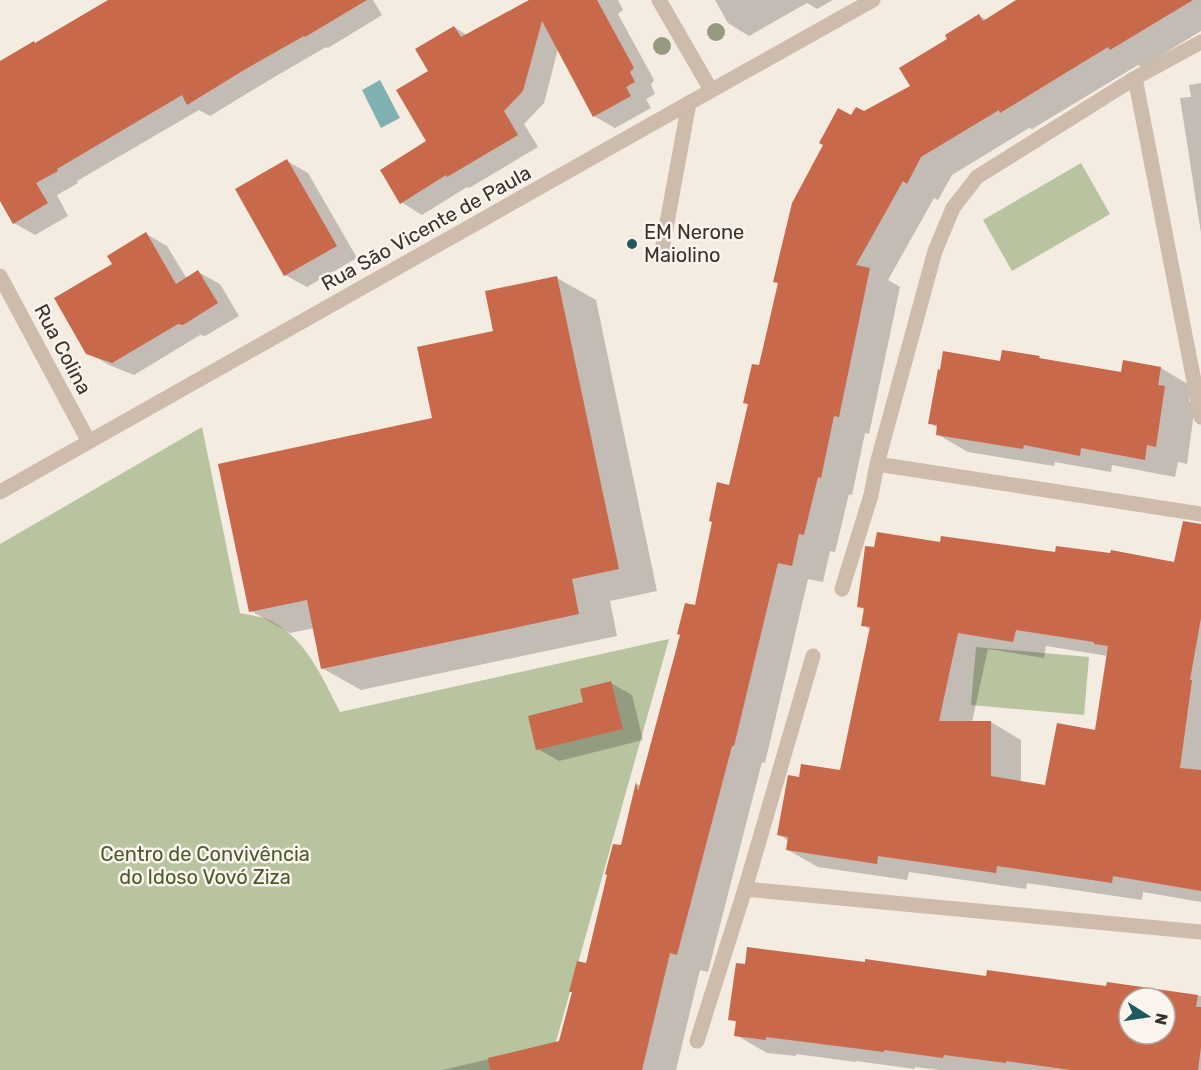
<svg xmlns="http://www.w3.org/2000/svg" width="1201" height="1070" viewBox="0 0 1201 1070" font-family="Rubik,sans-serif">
	<rect width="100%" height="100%" fill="#f4ebe1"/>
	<path fill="#b8c4a0" d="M1081,163L1110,214L1012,271L983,220Z
		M202,427L240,613C249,615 259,616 267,619C305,636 322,677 340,712L669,639L548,1070H0V544Z
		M976,647L1089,657L1084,715L971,705Z"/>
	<path fill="#7fb0b2" d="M380,80L400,118L381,128L362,90Z"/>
	<path fill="#0003" fill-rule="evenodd" d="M111,0H373L382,15L328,48L326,47L266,82L210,116L199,110L77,181L78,183L57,195L68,216L35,235L14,223L0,198V61L1,62L37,44Z
		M530,0H618L623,10L618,14L654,80L651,85L655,94L646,99L651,108L615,128L594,116L558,49L544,103L524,124L538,147L469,188L467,187L422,215L401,202L428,141L430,72L454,27L467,35Z
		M715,0H833L817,9L807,3L749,36L728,23Z
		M1019,0H1201V31L1142,67L1138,65L1032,129L1029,128L952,175L938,200L934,198L888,280L900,287L869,434L865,433L852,495L849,494L835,552L830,551L823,582L808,579L765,763L762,762L708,972L700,970L676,1070H442L550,1045L558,1050L587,965L622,847L637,784L641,786L696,607L730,486L780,284L775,281L851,117L864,113L912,86L949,39L979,16L987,20Z
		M1201,83V233L1180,98L1191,97L1189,85Z
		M287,161L308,173L357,258L307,287L285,275Z
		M146,234L167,246L187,279L198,272L220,284L239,316L205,336L200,335L134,375L109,365L87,352L114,265Z
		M557,278L596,300L657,591L610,601L617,636L361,690L322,668L314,628L290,633L251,611L434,419L494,332Z
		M1003,351L1039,358L1043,360L1123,374L1161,368L1191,386L1189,401L1195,405L1187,464L1178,462L1175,477L1112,465L1111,472L1055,462L1054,466L968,452L937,434L938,428L930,423L1001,363Z
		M941,544L1056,554L1201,570V902L1143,892L1142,900L1027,883L1026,889L909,872L907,880L818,867L788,850L789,841L779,835L800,779L841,772L871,630L863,625L865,610L858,606ZM1046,646L1108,656L1096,732L1046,787L1021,782V740L991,722H972L988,649L1044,658Z
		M611,683L632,695L643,740L559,761L538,749Z
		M988,977L1108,988V984L1201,996V1070H939L915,1067V1069L856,1061V1062L796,1054V1056L767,1053L736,1035L737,1023L730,1019ZM1129,998H1165V1034H1129Z"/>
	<path fill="#c8694b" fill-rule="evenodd" d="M108,0H367L305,37L304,36L244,70L187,105L182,95L57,169L58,171L36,183L48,203L13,224L0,201V61L34,41L35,43Z
		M529,0H597L634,68L630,72L635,82L626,87L631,96L593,117L542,21L523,91L504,111L518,135L447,177L446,175L400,204L380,170L426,141L396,90L428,71L415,49L454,26L461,37Z
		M1016,0H1193L1110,50L1108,47L1000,113L999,110L921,157L907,184L903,181L856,265L870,268L839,417L834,416L821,478L818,477L804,535L799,534L792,566L778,563L734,746H732L677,955L670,953L642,1070H490L488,1058L559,1041L572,992H569L577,961L586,963L607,875L605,874L613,844L621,845L636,782L638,791L680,635L677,634L685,603L695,605L712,522L709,521L717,482L729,485L748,404L743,403L752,364L759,365L778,283L773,282L792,203L823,145L819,143L838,108L851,115L856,107L864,111L910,86L899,68L947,39L945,35L979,14L983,21Z
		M287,159L337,246L284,276L235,189Z
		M146,232L176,284L198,270L218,303L183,325L178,324L112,363L86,354L54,298L112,264L107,256Z
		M557,276L619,569L572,579L579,614L321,669L307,600L249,612L218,464L432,418L417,347L493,331L485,291Z
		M1002,350L1040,356L1039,358L1121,372L1123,360L1161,367L1158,385L1165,386L1156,447L1147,445L1145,460L1081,448L1080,456L1024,445L1023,449L936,435L937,425L928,424L938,369L940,370L943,351L1000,361Z
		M1183,521L1201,524V618L1190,680H1192L1180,768L1201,770V891L1113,876L1112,883L997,866L996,873L878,856L877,864L786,850L788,837L777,835L788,775L799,777L801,764L840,770L870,627L861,626L864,608L857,607L865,547V546L874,547L877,532L940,542L941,536L1055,552L1056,546L1110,553L1111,550L1174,562ZM1016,630L1094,642V644L1108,646L1095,730L1057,723L1045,785L991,776V721H939L958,633L1013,642Z
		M611,681L623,729L536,750L528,716L583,702L580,689Z
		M747,947L865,962V959L986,976L987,970L1106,986L1107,982L1198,995L1196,1007H1201V1047L1198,1070H1071L1006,1061V1063L944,1055L943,1058L884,1050V1052L766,1037V1040L734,1036L736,1021L728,1020L736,963L745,964ZM1129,998H1165V1034H1129Z"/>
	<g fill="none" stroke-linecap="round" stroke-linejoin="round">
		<path stroke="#cdbbac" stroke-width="15" d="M661,255L689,103"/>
		<path stroke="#cdbbac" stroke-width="15" d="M659,0L711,90
			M1135,78L1201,417
			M0,276L89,442
			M877,464L1201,514
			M0,492L689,103L873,0
			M842,589L871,495L877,464L935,251L953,208L977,177L1135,78L1201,42
			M745,889L1201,932
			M697,1041L745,889L813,656"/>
	</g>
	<g fill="#969b7f">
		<circle cx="716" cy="32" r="9"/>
		<circle cx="662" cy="46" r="9"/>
	</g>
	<circle fill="#1f5a5e" stroke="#fbf5ee" stroke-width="2" cx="632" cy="244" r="6"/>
	<g text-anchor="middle" stroke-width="5" stroke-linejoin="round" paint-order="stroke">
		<g font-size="20" fill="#3b302b" stroke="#fbf5ee">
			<text transform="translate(426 228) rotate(-29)" y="7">Rua São Vicente de Paula</text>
			<text transform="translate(63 349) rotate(62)" y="7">Rua Colina</text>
		</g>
		<g font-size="20" fill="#3b302b" stroke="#fbf5ee" text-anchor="start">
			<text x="644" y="239">EM Nerone<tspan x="644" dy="23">Maiolino</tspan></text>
		</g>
		<g font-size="20" fill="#4a5a2e" stroke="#fbf5ee">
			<text x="205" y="861">Centro de Convivência<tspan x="205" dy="23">do Idoso Vovó Ziza</tspan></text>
		</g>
	</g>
	<g transform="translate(1147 1016) rotate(102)"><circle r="28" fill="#fbf5ee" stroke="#aea6a0" stroke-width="1.5"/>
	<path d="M0-4.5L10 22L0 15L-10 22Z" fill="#1f5a5e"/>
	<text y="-9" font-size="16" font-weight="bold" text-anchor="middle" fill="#3b302b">N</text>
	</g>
</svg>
